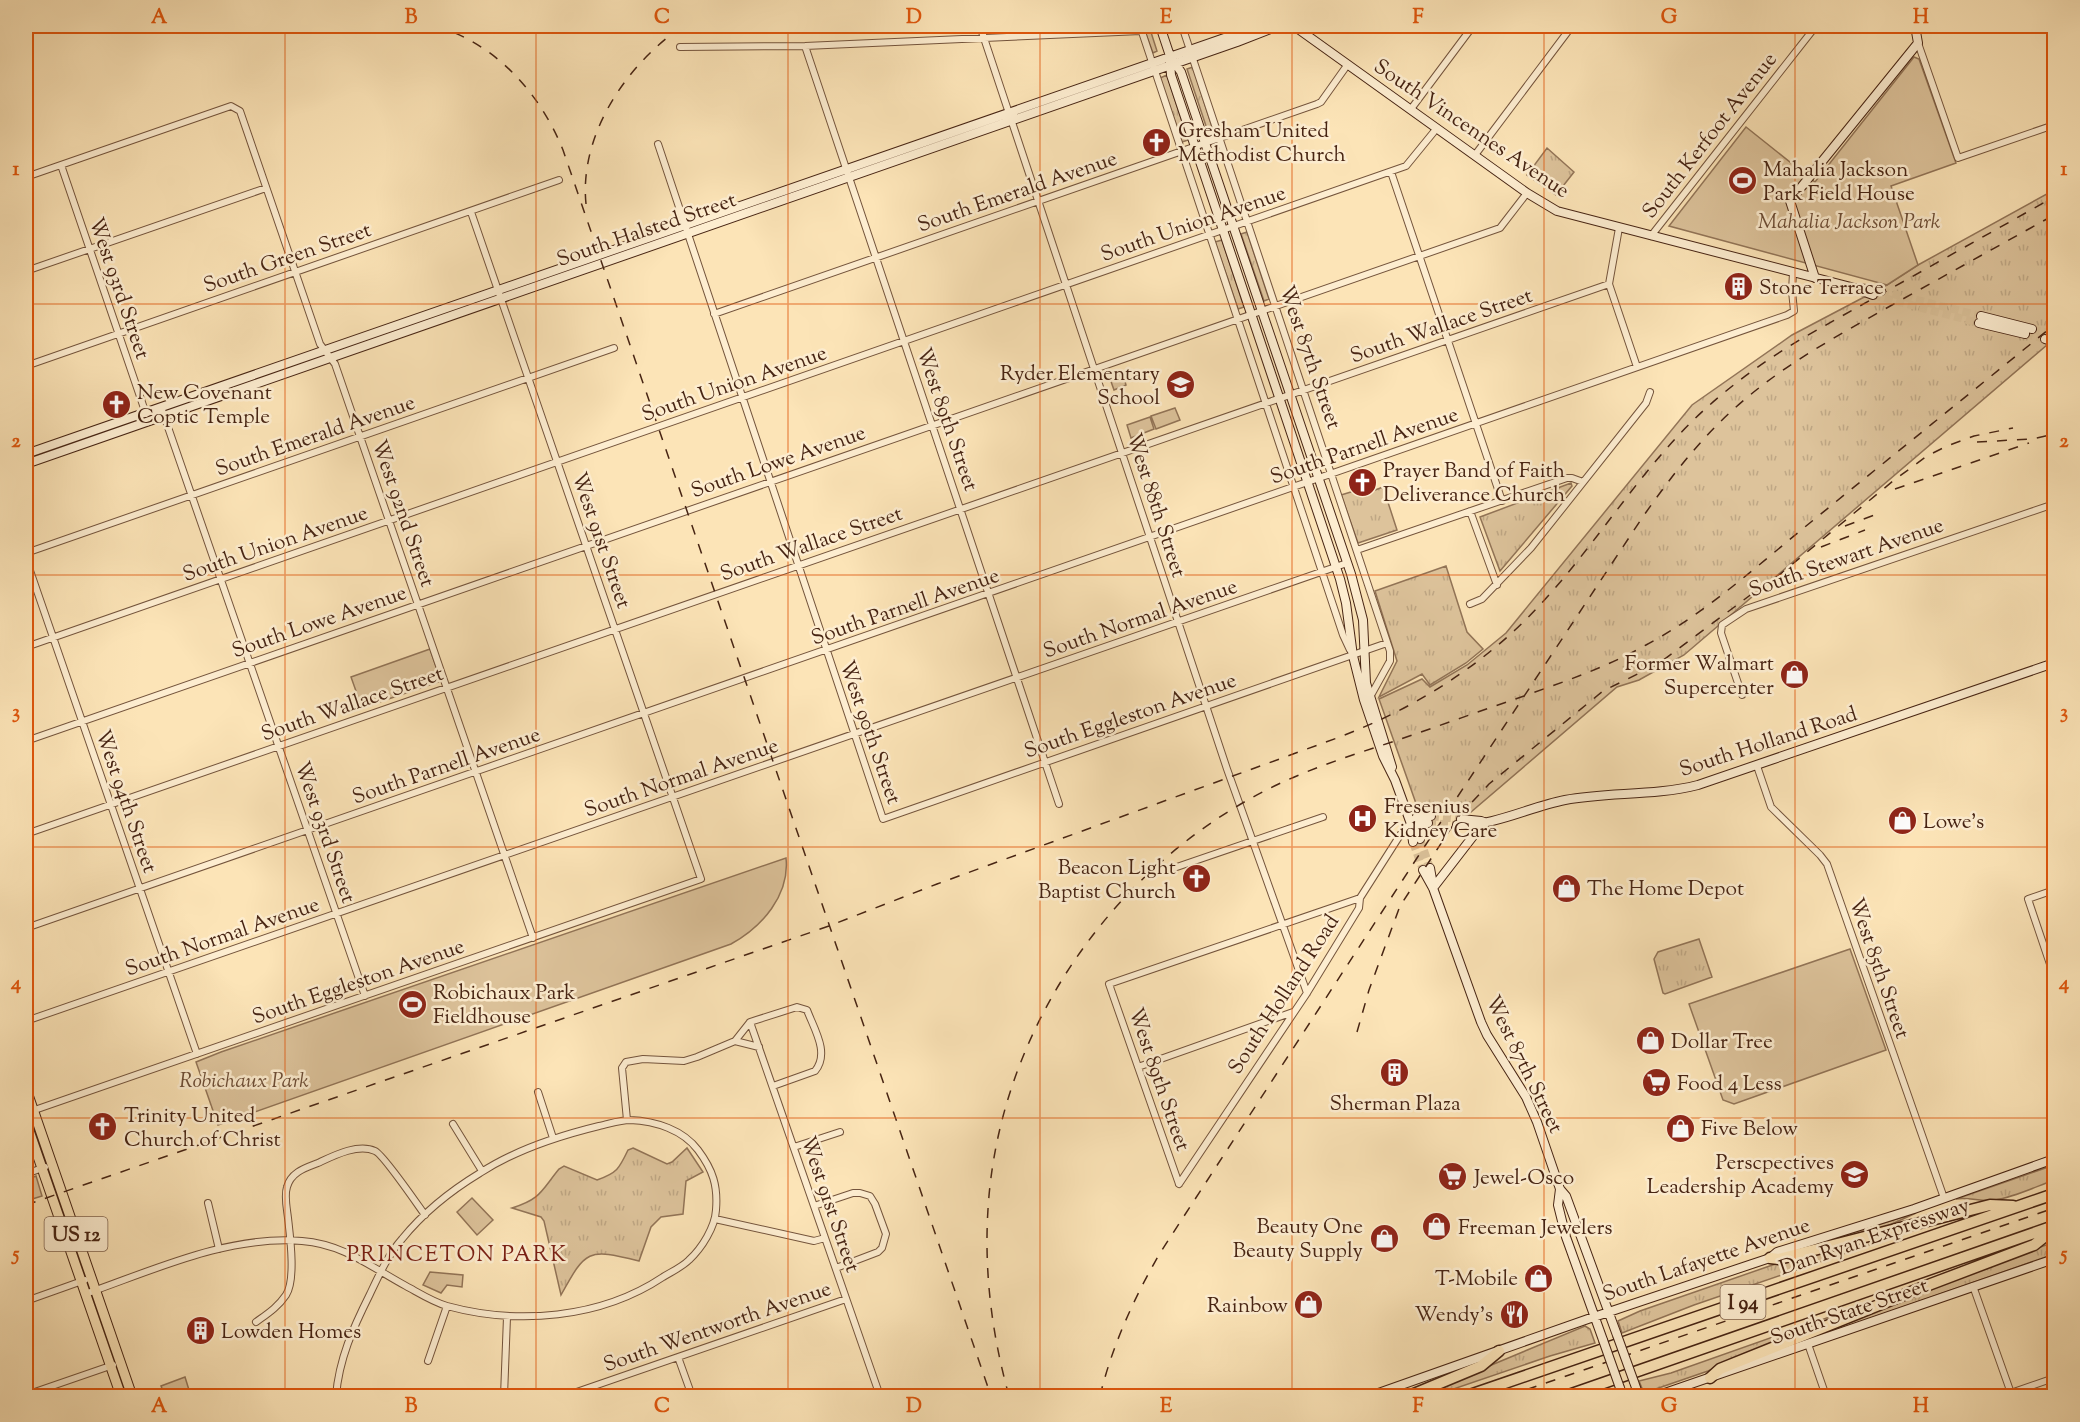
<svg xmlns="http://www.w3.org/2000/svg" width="2080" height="1422" viewBox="0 0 2080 1422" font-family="'Sorts Mill Goudy',serif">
	<defs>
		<pattern id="grass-tufts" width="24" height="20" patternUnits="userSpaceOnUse" patternTransform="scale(1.5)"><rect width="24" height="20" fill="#ddc39b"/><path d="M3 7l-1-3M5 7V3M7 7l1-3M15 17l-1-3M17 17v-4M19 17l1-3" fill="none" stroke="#bfa785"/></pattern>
	</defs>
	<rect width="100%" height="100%" fill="#fce4b7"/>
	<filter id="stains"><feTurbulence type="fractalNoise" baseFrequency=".00333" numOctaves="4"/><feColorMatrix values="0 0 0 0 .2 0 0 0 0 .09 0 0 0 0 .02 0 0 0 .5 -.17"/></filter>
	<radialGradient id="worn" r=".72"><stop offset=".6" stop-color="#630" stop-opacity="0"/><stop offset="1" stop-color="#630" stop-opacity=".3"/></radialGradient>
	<path fill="url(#grass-tufts)" stroke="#927457" stroke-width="1.5" d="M1143,26H1149L1157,51L1153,53Z
		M1193,67L1213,130L1208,132L1187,69Z
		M1167,75L1188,140L1182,142L1160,78Z
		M1547,148L1574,172L1556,195L1527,175Z
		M2054,190V339L1684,655L1639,680L1617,687L1471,812L1418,809L1379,699L1422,679L1430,687L1467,665L1506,633L1692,405L1792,335L1887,285L1918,265Z
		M1247,232L1269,299L1264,301L1241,234Z
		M1222,240L1244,307L1238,309L1215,242Z
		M1571,483L1572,486L1500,571L1480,517Z
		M1383,487L1397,530L1358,543L1341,495L1364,488L1367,493Z
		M1446,566L1467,632L1483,649L1466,663L1430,685L1422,674L1379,697L1397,661L1375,591Z
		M1699,939L1712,977L1665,994L1663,993L1654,959L1658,952Z
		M633,1148L667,1164L672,1162L687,1148L703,1172L686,1181L683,1214L661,1217L651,1227L639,1261C587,1248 586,1250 561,1295L544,1221L541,1217L512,1208C541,1199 541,1191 559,1169L564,1166L597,1180C617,1173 619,1169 628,1150Z
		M2054,1165V1180C2035,1187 2015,1197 1995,1200C1981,1202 1970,1197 1956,1199Z
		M1916,1213L1881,1229L1813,1245Z
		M1913,1230L1694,1305L1622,1333L1618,1321L1640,1311L1784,1261Z
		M2054,1242V1254L1786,1348L1956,1279Z
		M1869,1303L1870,1305L1708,1371L1644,1393L1639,1381L1671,1373Z
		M1585,1326L1590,1329L1595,1343L1550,1356L1433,1396H1417Z"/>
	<path fill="#ddc39b" stroke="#927457" stroke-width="1.5" d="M1914,57L1919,59L1956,163L1891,186L1918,265L1887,285L1669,226L1746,127L1815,182Z
		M1117,373L1124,378L1126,385L1114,390L1109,376Z
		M1175,408L1180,420L1156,429L1151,416Z
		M1150,417L1154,429L1131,438L1127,425Z
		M430,649L441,681L362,708L351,677Z
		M786,858C790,895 762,927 731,944L218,1125L196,1062L221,1052Z
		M1850,949L1886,1050L1734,1104L1723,1100L1689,1004Z
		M36,1176L42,1196L26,1201V1180Z
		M472,1198L493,1220L477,1235L457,1212Z
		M430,1272L463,1275L462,1287L447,1285L441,1293L423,1285Z
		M185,1377L189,1390L165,1396L161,1386Z"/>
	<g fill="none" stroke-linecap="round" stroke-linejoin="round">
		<path stroke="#d8be96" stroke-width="8" stroke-dasharray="8 4" stroke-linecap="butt" d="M1881,291L1981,316
			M1873,295L1979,323
			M2032,329L2052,334
			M2025,334L2045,339
			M1431,816L1461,819
			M1428,823L1457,825
			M1420,839L1430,868
			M1413,842L1423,870"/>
		<defs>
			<path id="street" d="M980,26L1227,769L1307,993
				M1140,26L1343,635L1350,650
				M1182,26L1390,651V661L1370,697
				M1918,43L1958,158L2054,125
				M805,46L1059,804
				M680,47L805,46L1141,31
				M1411,109L1473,26
				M658,144L883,819L1387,643
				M1475,155L1572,26
				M61,165L146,414
				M1391,172L1502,501
				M26,177L231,106L240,111L320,344L335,364L533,938
				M1619,228L1609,284L1637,367
				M1651,236L1816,26
				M26,271L266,188
				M714,314L1317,104L1321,102L1348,64
				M26,366L559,180
				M161,407L365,996
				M1470,511L1497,585
				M1357,550L1567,478H1572L1583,482
				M26,553L614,348
				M26,559L197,1054
				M1470,604L1482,599L1531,548L1646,403L1650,392
				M26,647L1406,166L1437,128
				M1742,695L1721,633L1722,625L1746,609L2054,504
				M26,741L1500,228L1527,193
				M1757,766L1771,807L1820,855L1827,864L1944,1198
				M26,834L1609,284
				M1168,870L1323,817
				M2054,890L2028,899L2054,976
				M26,928L1787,315L1794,311L1792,291L1793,273
				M26,1021L1347,563
				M750,1022L880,1396
				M735,1041L759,1047
				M1138,1067L1293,1012
				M538,1092L553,1138
				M26,1113L701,879L471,212
				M627,1120L622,1068L626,1062L643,1059L684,1061L697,1057L735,1041L750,1022L797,1007L807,1010C814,1029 830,1053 815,1071L773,1086
				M453,1124L482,1171
				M794,1147L840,1132
				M26,1174L45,1167
				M1179,1184L1109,984L1360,898
				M1179,1184L1307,993L1359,908L1360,898L1404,829L1411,824
				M208,1203L219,1249
				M814,1206L853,1193H860L870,1196L875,1204L886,1234L882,1248L878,1252L836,1268
				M715,1219L814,1241L825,1238
				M1973,1286L2012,1396
				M85,1294C154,1270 228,1235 302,1241C343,1244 371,1267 406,1286C419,1293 433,1302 447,1306C517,1325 600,1319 663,1277C671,1272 682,1267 689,1260C702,1248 715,1227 716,1210C718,1186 713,1170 698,1150C683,1130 656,1121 630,1120C620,1120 609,1124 599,1126C558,1136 515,1150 480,1173C452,1190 423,1213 402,1239C388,1255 379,1275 370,1294C353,1328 339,1359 336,1396
				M26,1301L85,1280
				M256,1322C267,1314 278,1307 286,1295C296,1280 290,1236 288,1218C287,1209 284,1196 287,1187C291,1172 305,1168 318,1163C333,1156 358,1143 375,1151C383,1154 417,1204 425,1215
				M1808,1344L1826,1396
				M678,1357L692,1396
				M428,1361L447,1306
				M26,1395L113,1365
				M284,1396L286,1394L336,1393
				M504,1396L507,1317
				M565,1396L846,1299
				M2002,1396L2054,1378"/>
			<path id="secondary" d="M1160,26L1170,56L1181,72L1351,574L1363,620L1366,683L1392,767
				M1294,26L1527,193L1557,211L1851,287L1873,295
				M1170,62L1171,75L1177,93L1340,579L1346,603L1353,656L1364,700L1383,756L1395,780L1411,824L1420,839
				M1815,278L1790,201L1918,43L1915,26
				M1858,288L1881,291
				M1981,316L2032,329
				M1979,323L2025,334
				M2052,334L2054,335
				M2045,339L2054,342
				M26,454L1259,26
				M26,464L1237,42L1278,26
				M1461,819L1481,821
				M1411,824L1418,816H1431
				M1411,824L1413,842
				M1411,824L1428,823
				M1457,825C1495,826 1529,807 1565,800C1609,792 1654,796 1698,785L2054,663
				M1430,868L1433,885
				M1423,870L1433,888L1481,1022L1487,1035L1526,1097L1537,1122L1560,1189L1566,1196L1617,1335
				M1433,888L1484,822
				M1560,1189L1558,1205L1566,1237L1603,1340
				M1634,1382L1639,1396
				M1620,1388L1623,1396
				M1370,1396L1588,1319L1752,1264L1770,1258L1777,1252L1914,1209L2054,1159
				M1656,1396L2054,1259"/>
			<path id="primary" d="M26,1089L132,1396
				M26,1122L121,1396"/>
			<path id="highway" d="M1770,1258L1779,1259L1990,1205L2013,1206
				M1710,1378L1720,1369L1931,1284L2034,1245L2054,1229
				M1409,1396L1481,1366L1499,1351
				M1467,1396L2054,1194
				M1566,1396L2054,1226"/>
		</defs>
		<use href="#street" stroke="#74543c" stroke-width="8"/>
		<use href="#secondary" stroke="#472413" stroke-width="10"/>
		<use href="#primary" stroke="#472413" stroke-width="11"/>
		<use href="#highway" stroke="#472413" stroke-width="13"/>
		<use href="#street" stroke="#fdedd0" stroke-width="6"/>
		<use href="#secondary" stroke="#fdedd0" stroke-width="8"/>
		<use href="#primary" stroke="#fce4b7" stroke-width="9"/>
		<use href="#highway" stroke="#fce4b7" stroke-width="10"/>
		<path stroke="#472413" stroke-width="1.5" stroke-dasharray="10 10" stroke-linecap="butt" d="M26,26H48
			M436,26C496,44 540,93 563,150L991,1396
			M586,204C579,134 627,64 683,26
			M1977,442L2032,439L2054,434
			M1895,489L2029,443
			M1845,526L1877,514
			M1821,547L1865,530
			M1357,1032L1369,990L1400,906L1459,816L1489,784L1603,691L1658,664L1749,596L1778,576L1893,481L1927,456L1947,446L1974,436L2013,428
			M26,1205L829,926L937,884L1337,738C1403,713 1463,678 1515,630C1573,576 1615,507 1667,448C1705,404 1751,369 1801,339L2054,197
			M1009,1396C992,1335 984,1273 988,1209C999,1027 1118,858 1283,782C1318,766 1355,754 1392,742C1436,727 1480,711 1524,696C1566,681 1607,667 1646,645C1706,613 1758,565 1811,522C1892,456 1973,391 2054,325
			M1100,1396C1112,1346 1134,1298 1160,1253L1417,858L1642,518C1670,478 1699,440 1736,407C1783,365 1837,336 1892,305C1946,275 2000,245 2054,215
			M1508,1396L2054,1208"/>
		<defs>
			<path id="secondary-bridge" d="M1617,1335L1634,1382
				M1603,1340L1620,1388"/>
		</defs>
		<use href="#secondary-bridge" stroke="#472413" stroke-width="10" stroke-linecap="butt"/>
		<use href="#secondary-bridge" stroke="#fdedd0" stroke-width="8"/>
	</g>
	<path fill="none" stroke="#e0560c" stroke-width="1.5" stroke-opacity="0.55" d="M285,26V1396M536,26V1396M788,26V1396M1040,26V1396M1292,26V1396M1544,26V1396M1795,26V1396M26,304H2054M26,575H2054M26,847H2054M26,1118H2054"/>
	<defs>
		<symbol id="church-disc" viewBox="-11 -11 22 22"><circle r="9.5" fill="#8f2418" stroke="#fdedd0"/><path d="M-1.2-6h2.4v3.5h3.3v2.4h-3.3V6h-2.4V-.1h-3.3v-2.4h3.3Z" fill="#fff"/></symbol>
		<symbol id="stadium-disc" viewBox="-11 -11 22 22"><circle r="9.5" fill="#8f2418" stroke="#fdedd0"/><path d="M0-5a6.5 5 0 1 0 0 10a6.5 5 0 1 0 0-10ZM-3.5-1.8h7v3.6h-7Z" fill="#fff"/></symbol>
		<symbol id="building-disc" viewBox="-11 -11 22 22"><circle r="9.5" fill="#8f2418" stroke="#fdedd0"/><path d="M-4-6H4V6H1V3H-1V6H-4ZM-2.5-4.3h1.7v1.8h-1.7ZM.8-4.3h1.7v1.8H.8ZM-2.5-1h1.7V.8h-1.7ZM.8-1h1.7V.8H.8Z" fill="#fff"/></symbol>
		<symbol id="school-disc" viewBox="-11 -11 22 22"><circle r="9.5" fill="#8f2418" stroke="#fdedd0"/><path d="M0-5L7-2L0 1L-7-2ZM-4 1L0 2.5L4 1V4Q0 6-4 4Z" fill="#fff"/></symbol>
		<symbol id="shop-disc" viewBox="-11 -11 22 22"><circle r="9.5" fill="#8f2418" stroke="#fdedd0"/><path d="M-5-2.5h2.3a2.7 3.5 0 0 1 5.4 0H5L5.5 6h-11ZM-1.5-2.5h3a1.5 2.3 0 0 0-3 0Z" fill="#fff"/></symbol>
		<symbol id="hospital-disc" viewBox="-11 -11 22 22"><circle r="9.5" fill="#8f2418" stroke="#fdedd0"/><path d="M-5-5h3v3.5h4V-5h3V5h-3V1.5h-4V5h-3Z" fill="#fff"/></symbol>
		<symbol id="supermarket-disc" viewBox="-11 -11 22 22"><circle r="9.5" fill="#8f2418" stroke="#fdedd0"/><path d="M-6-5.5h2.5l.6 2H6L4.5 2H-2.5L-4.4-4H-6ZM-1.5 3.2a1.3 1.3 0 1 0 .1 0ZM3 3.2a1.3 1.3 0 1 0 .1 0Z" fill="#fff"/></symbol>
		<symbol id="restaurant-disc" viewBox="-11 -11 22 22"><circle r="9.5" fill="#8f2418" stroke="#fdedd0"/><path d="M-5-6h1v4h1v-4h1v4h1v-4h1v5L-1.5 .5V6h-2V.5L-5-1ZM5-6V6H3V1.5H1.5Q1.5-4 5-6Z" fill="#fff"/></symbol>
	</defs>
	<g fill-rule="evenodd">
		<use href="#church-disc" x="1140" y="126" width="33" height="33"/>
		<use href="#stadium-disc" x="1726" y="164" width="33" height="33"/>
		<use href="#building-disc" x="1722" y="270" width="33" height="33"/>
		<use href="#school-disc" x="1164" y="368" width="33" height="33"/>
		<use href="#church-disc" x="100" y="388" width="33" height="33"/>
		<use href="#church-disc" x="1346" y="466" width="33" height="33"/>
		<use href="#shop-disc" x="1778" y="658" width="33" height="33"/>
		<use href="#hospital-disc" x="1346" y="802" width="33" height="33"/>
		<use href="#shop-disc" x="1886" y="804" width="33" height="33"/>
		<use href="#church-disc" x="1180" y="862" width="33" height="33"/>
		<use href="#shop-disc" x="1550" y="872" width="33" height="33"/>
		<use href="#stadium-disc" x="396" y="988" width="33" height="33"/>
		<use href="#shop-disc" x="1634" y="1024" width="33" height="33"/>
		<use href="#building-disc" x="1378" y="1056" width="33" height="33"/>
		<use href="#supermarket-disc" x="1640" y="1066" width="33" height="33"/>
		<use href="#church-disc" x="86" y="1110" width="33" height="33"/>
		<use href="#shop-disc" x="1664" y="1112" width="33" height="33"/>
		<use href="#school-disc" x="1838" y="1158" width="33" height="33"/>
		<use href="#supermarket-disc" x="1436" y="1160" width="33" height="33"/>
		<use href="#shop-disc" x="1420" y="1210" width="33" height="33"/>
		<use href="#shop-disc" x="1368" y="1222" width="33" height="33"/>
		<use href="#shop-disc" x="1522" y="1262" width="33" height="33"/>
		<use href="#shop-disc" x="1292" y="1288" width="33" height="33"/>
		<use href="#restaurant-disc" x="1498" y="1298" width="33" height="33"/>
		<use href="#building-disc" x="184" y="1314" width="33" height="33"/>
	</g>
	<g text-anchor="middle" stroke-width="5" stroke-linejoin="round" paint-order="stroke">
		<g fill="#fdedd0" stroke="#7e604c" stroke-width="1.5">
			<rect x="44.5" y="1217" width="63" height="34" rx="4.5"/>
			<rect x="1720.5" y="1285" width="45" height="34" rx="4.5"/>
		</g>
		<g font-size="20" font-weight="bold" fill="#472413">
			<text x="76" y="1241">US 12</text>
			<text x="1743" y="1309">I 94</text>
		</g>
		<g font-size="21" fill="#472413" stroke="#fdedd0">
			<text transform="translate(1472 128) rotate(34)" y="7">South Vincennes Avenue</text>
			<text transform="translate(1709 135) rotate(-52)" y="7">South Kerfoot Avenue</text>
			<text transform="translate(1017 191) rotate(-19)" y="7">South Emerald Avenue</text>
			<text transform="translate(1193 223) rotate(-19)" y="7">South Union Avenue</text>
			<text transform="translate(646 229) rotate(-19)" y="7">South Halsted Street</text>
			<text transform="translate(287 257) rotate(-19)" y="7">South Green Street</text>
			<text transform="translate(120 288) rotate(71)" y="7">West 93rd Street</text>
			<text transform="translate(1441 325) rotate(-19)" y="7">South Wallace Street</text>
			<text transform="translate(1311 357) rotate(71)" y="7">West 87th Street</text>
			<text transform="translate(734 383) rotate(-19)" y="7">South Union Avenue</text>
			<text transform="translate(948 419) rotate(71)" y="7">West 89th Street</text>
			<text transform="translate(315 435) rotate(-19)" y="7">South Emerald Avenue</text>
			<text transform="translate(1364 445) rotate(-19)" y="7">South Parnell Avenue</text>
			<text transform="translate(778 461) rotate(-19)" y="7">South Lowe Avenue</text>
			<text transform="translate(1157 505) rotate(72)" y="7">West 88th Street</text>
			<text transform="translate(404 513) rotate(71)" y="7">West 92nd Street</text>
			<text transform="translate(602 540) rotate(71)" y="7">West 91st Street</text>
			<text transform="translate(275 543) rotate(-19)" y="7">South Union Avenue</text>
			<text transform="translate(811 543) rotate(-19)" y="7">South Wallace Street</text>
			<text transform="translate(1846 557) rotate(-19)" y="7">South Stewart Avenue</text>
			<text transform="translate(905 606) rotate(-19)" y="7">South Parnell Avenue</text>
			<text transform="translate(1140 618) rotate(-19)" y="7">South Normal Avenue</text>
			<text transform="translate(319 621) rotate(-19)" y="7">South Lowe Avenue</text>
			<text transform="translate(352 703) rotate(-19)" y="7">South Wallace Street</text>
			<text transform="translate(1130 715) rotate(-19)" y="7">South Eggleston Avenue</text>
			<text transform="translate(871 732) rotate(71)" y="7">West 90th Street</text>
			<text transform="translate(1768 741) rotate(-18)" y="7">South Holland Road</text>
			<text transform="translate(446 765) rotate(-19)" y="7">South Parnell Avenue</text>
			<text transform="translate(681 777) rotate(-19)" y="7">South Normal Avenue</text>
			<text transform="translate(127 801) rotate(71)" y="7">West 94th Street</text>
			<text transform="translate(326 832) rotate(71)" y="7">West 93rd Street</text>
			<text transform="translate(222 936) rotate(-19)" y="7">South Normal Avenue</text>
			<text transform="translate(1880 968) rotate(71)" y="7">West 85th Street</text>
			<text transform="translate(358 981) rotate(-19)" y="7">South Eggleston Avenue</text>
			<text transform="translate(1283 994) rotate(-57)" y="7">South Holland Road</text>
			<text transform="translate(1525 1064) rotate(64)" y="7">West 87th Street</text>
			<text transform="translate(1160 1079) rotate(71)" y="7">West 89th Street</text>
			<text transform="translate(831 1204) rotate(71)" y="7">West 91st Street</text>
			<text transform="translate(1874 1236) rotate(-19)" y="7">Dan Ryan Expressway</text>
			<text transform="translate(1706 1259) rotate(-19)" y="7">South Lafayette Avenue</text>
			<text transform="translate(1849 1311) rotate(-19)" y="7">South State Street</text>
			<text transform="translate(717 1326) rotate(-19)" y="7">South Wentworth Avenue</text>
		</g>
		<g font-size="21" fill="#472413" stroke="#fdedd0" text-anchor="start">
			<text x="1178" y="137">Gresham United<tspan x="1178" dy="24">Methodist Church</tspan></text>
			<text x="1763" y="176">Mahalia Jackson<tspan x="1763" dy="24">Park Field House</tspan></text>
			<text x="1759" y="294">Stone Terrace</text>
			<text x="1160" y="380" text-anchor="end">Ryder Elementary<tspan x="1160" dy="24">School</tspan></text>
			<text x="137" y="399">New Covenant<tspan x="137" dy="24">Coptic Temple</tspan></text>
			<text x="1383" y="477">Prayer Band of Faith<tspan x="1383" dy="24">Deliverance Church</tspan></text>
			<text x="1774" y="670" text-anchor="end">Former Walmart<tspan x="1774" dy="24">Supercenter</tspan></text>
			<text x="1384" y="813">Fresenius<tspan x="1384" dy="24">Kidney Care</tspan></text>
			<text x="1923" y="828">Lowe's</text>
			<text x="1176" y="874" text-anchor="end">Beacon Light<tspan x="1176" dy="24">Baptist Church</tspan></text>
			<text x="1587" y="895">The Home Depot</text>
			<text x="433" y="999">Robichaux Park<tspan x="433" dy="24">Fieldhouse</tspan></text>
			<text x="1671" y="1048">Dollar Tree</text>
			<text x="1677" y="1090">Food 4 Less</text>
			<text x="1395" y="1110" text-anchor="middle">Sherman Plaza</text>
			<text x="124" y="1122">Trinity United<tspan x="124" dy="24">Church of Christ</tspan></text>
			<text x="1701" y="1135">Five Below</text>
			<text x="1834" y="1169" text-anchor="end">Perscpectives<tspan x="1834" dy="24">Leadership Academy</tspan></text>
			<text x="1474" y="1184">Jewel-Osco</text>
			<text x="1363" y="1233" text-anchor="end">Beauty One<tspan x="1363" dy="24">Beauty Supply</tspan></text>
			<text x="1458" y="1234">Freeman Jewelers</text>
			<text x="1518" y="1285" text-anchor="end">T-Mobile</text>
			<text x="1288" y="1312" text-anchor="end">Rainbow</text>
			<text x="1493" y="1321" text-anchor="end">Wendy's</text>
			<text x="221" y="1338">Lowden Homes</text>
		</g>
		<g font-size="21" font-style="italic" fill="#6c4c35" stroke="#fdedd0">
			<text x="1849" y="228">Mahalia Jackson Park</text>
			<text x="244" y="1087">Robichaux Park</text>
		</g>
		<g font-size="22" letter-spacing="1.5" fill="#7a1f14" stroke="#fdedd0">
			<text x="457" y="1261">PRINCETON PARK</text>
		</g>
	</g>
	<rect width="2080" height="1422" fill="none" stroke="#fce4b7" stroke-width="66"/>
	<rect x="33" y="33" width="2014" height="1356" fill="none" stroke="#e0560c" stroke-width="2"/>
	<g font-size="20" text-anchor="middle" font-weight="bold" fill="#e0560c">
		<text x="159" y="23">A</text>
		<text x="411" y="23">B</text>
		<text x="662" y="23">C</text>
		<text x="914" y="23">D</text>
		<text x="1166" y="23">E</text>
		<text x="1418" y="23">F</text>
		<text x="1669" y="23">G</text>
		<text x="1921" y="23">H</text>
		<text x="16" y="175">1</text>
		<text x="2064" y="175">1</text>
		<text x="16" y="447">2</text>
		<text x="2064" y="447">2</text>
		<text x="16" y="718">3</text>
		<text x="2064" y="718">3</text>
		<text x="16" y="989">4</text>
		<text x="2064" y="989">4</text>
		<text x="16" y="1260">5</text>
		<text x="2064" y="1260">5</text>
		<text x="159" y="1412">A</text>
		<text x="411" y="1412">B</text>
		<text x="662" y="1412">C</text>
		<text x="914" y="1412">D</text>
		<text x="1166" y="1412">E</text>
		<text x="1418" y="1412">F</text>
		<text x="1669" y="1412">G</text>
		<text x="1921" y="1412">H</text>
	</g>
	<rect width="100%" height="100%" filter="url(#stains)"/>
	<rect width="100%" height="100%" fill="url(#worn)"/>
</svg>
